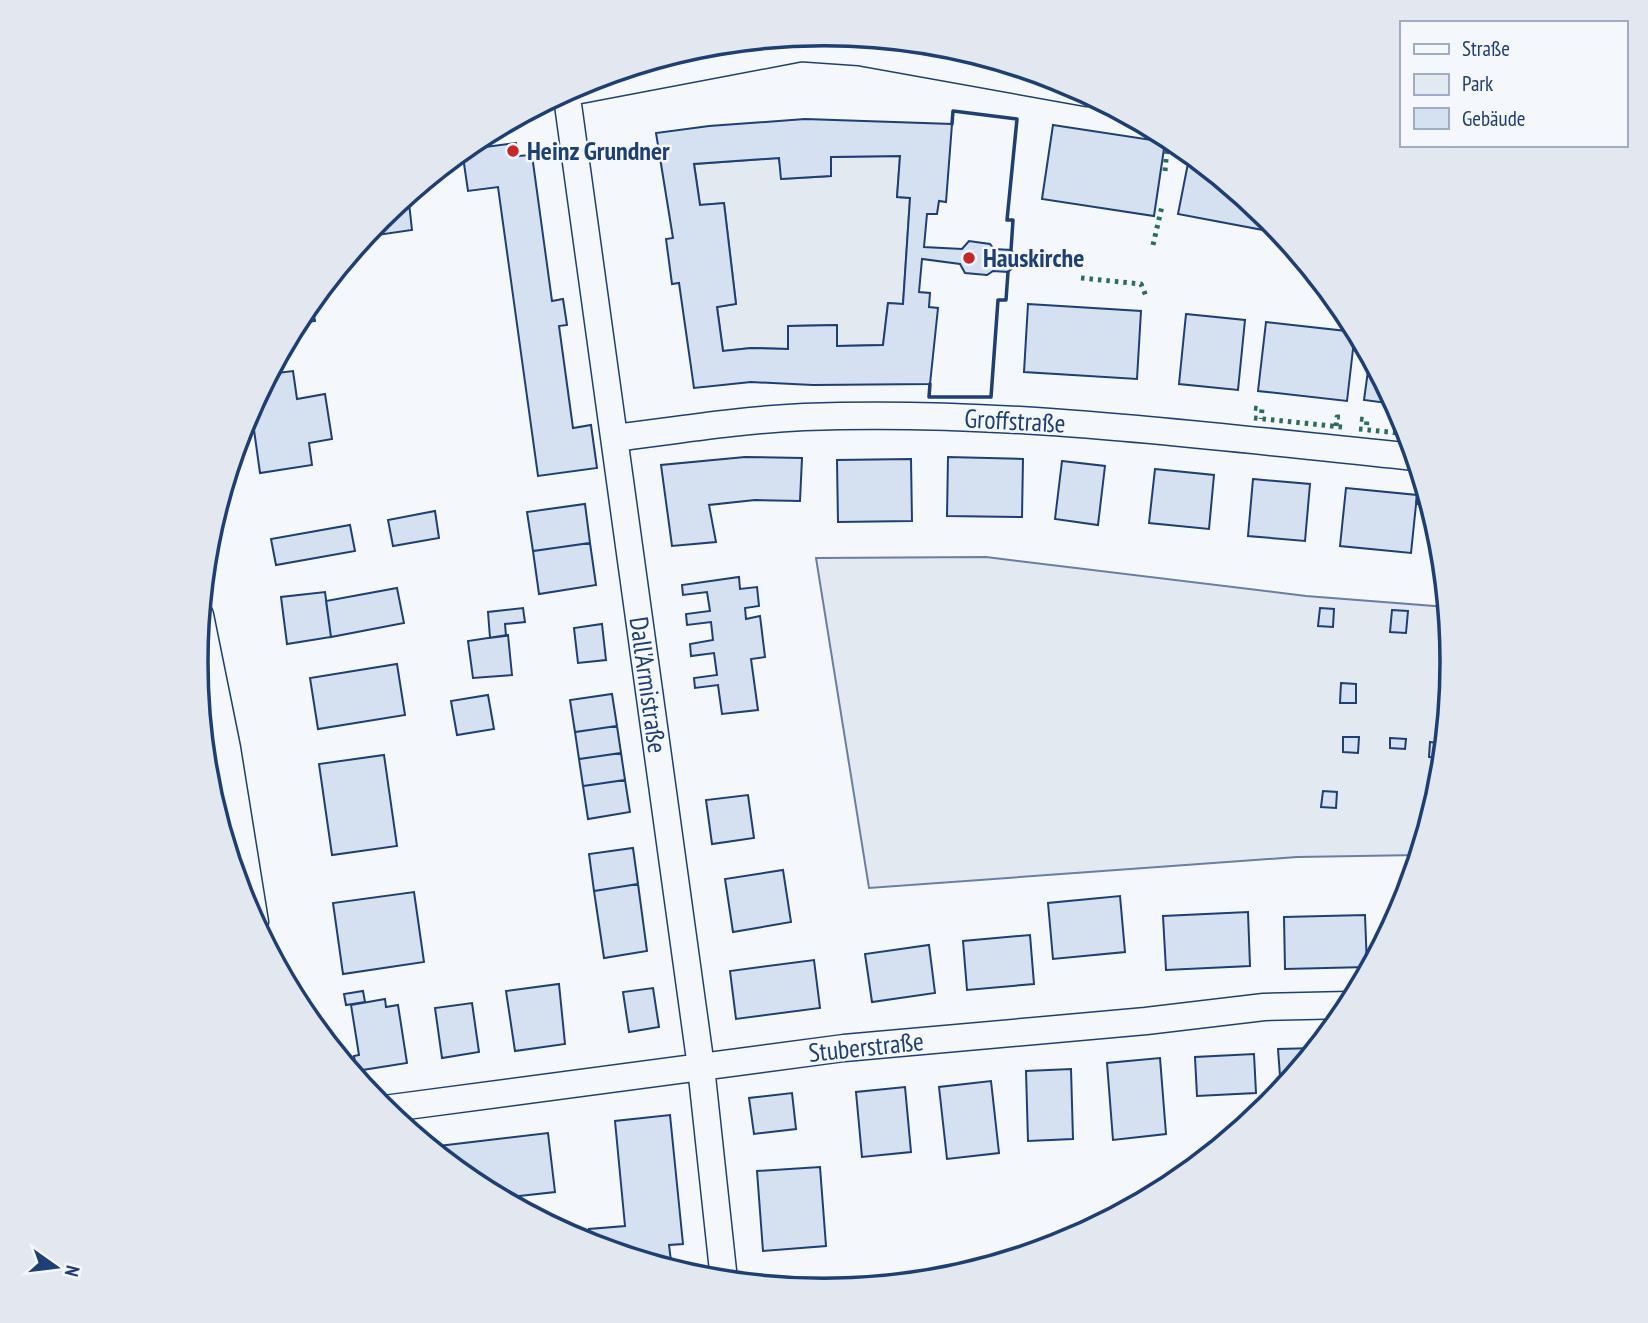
<svg xmlns="http://www.w3.org/2000/svg" width="1648" height="1323" viewBox="0 0 1648 1323" font-family="'PT Sans Narrow',sans-serif">
	<rect width="100%" height="100%" fill="#f4f7fb"/>
	<path fill="#e3e9f0" stroke="#687fa3" stroke-width="2" d="M763,39L591,79L702,45Z
		M900,156L897,197L910,198L903,304L888,303L883,345L837,346V325L788,326V349L751,348L723,351L717,307L736,304L724,203L700,205L694,164L779,158L782,179L831,176V157Z
		M986,557L1306,596L1447,607L1452,662L1440,784L1419,855L1297,857L869,888L816,558Z
		M198,685L226,843L208,784Z"/>
	<path fill="#d5e0f0" stroke="#1d3f73" stroke-width="2" fill-rule="evenodd" d="M805,119L952,124L946,202L939,201L937,214H927L924,247L962,249L969,241L990,244L994,249L1011,250L1016,257L1015,266L1008,272L993,271L987,275L965,273L960,264L922,259L919,292L930,293L929,307L938,308L930,384L813,385L751,382L694,388L679,283L672,284L666,239L673,238L656,133L709,126ZM900,156L897,197L910,198L903,304L888,303L883,345L837,346V325L788,326V349L751,348L723,351L717,307L736,304L724,203L700,205L694,164L779,158L781,179L831,176V157Z
		M1053,125L1165,142L1154,216L1042,199Z
		M516,143L518,156L532,155L552,301L563,299L567,325L559,326L573,428L591,425L597,468L538,476L498,187L468,191L462,150Z
		M1190,153L1266,216L1263,230L1178,214Z
		M408,194L412,230L364,237L380,217Z
		M311,301L315,321L296,324L302,312Z
		M1028,304L1141,311L1137,379L1024,372Z
		M1186,314L1245,320L1238,390L1179,384Z
		M1266,322L1355,332L1347,401L1258,391Z
		M1370,356L1395,404L1364,400Z
		M293,371L297,399L325,394L332,439L309,443L312,465L260,473L251,408L269,374Z
		M745,457L802,458L800,501L755,500L709,505L716,542L672,546L661,465Z
		M948,457L1023,459L1022,517L947,516Z
		M911,459L912,521L838,522L837,460Z
		M1062,461L1105,466L1098,525L1055,519Z
		M1155,469L1214,475L1209,529L1149,523Z
		M1253,479L1310,484L1305,541L1248,536Z
		M1418,484L1424,485L1430,505L1416,503Z
		M1346,488L1417,495L1411,553L1340,546Z
		M585,504L590,543L533,551L527,512Z
		M435,511L439,538L393,546L388,520Z
		M350,525L355,551L276,565L271,539Z
		M590,543L596,585L539,594L533,551Z
		M739,577L740,589L757,587L759,606L745,608L746,619L760,616L765,657L751,659L758,710L722,714L718,685L695,688L694,678L717,675L714,653L691,656L690,644L713,640L711,622L687,625L686,614L710,611L707,592L683,595L682,585Z
		M397,588L404,623L331,637L326,601Z
		M325,592L331,637L287,644L281,597Z
		M523,608L525,622L505,624L506,636L490,638L488,612Z
		M1320,608L1334,609L1333,627L1318,626Z
		M1392,610L1408,611L1406,633L1390,632Z
		M602,624L606,660L578,663L574,628Z
		M508,635L512,675L473,678L468,641Z
		M397,664L405,715L318,729L310,678Z
		M1341,683L1356,684V703H1340Z
		M612,694L617,726L575,732L570,700Z
		M488,695L494,729L457,735L451,701Z
		M617,726L621,753L579,759L575,732Z
		M1343,737H1359L1358,753L1343,752Z
		M1390,738L1406,739L1405,749L1390,748Z
		M1430,742L1444,744L1443,759L1429,757Z
		M621,753L625,780L583,786L579,759Z
		M384,755L397,846L332,855L319,764Z
		M625,780L630,812L588,819L583,786Z
		M1323,791L1337,792L1336,808L1321,807Z
		M748,795L754,838L712,844L706,800Z
		M633,848L638,884L594,891L589,854Z
		M783,870L791,922L733,932L725,879Z
		M638,884L647,951L604,958L594,891Z
		M414,892L424,962L343,974L333,903Z
		M1120,896L1125,952L1053,959L1048,903Z
		M1248,912L1250,966L1166,970L1163,916Z
		M1365,915L1367,967L1285,969L1284,917Z
		M1030,935L1034,984L967,990L963,941Z
		M929,945L935,993L872,1002L865,954Z
		M814,960L820,1008L736,1019L730,971Z
		M559,984L565,1044L515,1051L506,991Z
		M653,988L659,1027L629,1032L623,992Z
		M363,991L365,1002L346,1005L344,994Z
		M385,999L386,1007L398,1005L407,1063L356,1071L354,1056L359,1055L351,1005Z
		M472,1003L479,1052L442,1058L435,1008Z
		M1316,1048L1281,1090L1278,1049Z
		M1254,1054L1256,1093L1197,1096L1195,1057Z
		M1160,1058L1166,1134L1113,1140L1107,1063Z
		M1071,1069L1073,1139L1028,1141L1026,1071Z
		M991,1081L999,1153L947,1159L939,1087Z
		M905,1087L911,1152L862,1157L856,1092Z
		M792,1093L796,1129L754,1134L749,1098Z
		M670,1115L683,1244L669,1245L672,1269L590,1244L589,1229L625,1226L615,1121Z
		M548,1133L555,1192L502,1198L475,1184L430,1147Z
		M820,1167L826,1246L763,1251L757,1171Z
		M956,1269L957,1275L928,1279V1272Z"/>
	<g fill="none" stroke-linecap="round" stroke-linejoin="round">
		<defs>
			<path id="minor" d="M566,90L701,1067L724,1280
				M559,94L801,48L859,52L1087,93
				M615,438C678,430 740,420 804,417C1008,409 1213,437 1415,457
				M200,615L227,748L255,922
				M384,1109L844,1048L1146,1021L1264,1007L1349,1005"/>
		</defs>
		<use href="#minor" stroke="#1d3f73" stroke-width="29"/>
		<use href="#minor" stroke="#f4f7fb" stroke-width="26"/>
		<path stroke="#2c6c60" stroke-width="5" stroke-dasharray="3.5 5" stroke-linecap="butt" d="M1165,171L1168,137
			M1153,245L1162,206
			M1081,278L1141,284L1146,296
			M1254,408L1262,409L1261,419
			M1254,418L1342,427
			M1360,419L1367,420L1366,430
			M1336,426L1337,417H1344
			M1359,429L1408,434"/>
		<path stroke="#1d3f73" stroke-width="3.5" d="M952,124L953,111L1017,119L1007,220H1013L1011,250
			M930,384L929,397H991L998,300H1006L1008,272"/>
	</g>
	<g fill="#c62828" stroke="#f4f7fb" stroke-width="2.5">
		<circle cx="513" cy="151" r="7"/>
		<circle cx="969" cy="258" r="7"/>
	</g>
	<g text-anchor="middle" stroke-width="5" stroke-linejoin="round" paint-order="stroke">
		<g font-size="26" font-weight="bold" fill="#1d3f73" stroke="#f4f7fb" text-anchor="start">
			<text x="527" y="160">Heinz Grundner</text>
			<text x="983" y="267">Hauskirche</text>
		</g>
		<g font-size="26" fill="#1d3f73" stroke="#f4f7fb">
			<text transform="translate(1015 421) rotate(3)" y="9">Groffstraße</text>
			<text transform="translate(648 685) rotate(82)" y="9">Dall'Armistraße</text>
			<text transform="translate(866 1047) rotate(-6)" y="9">Stuberstraße</text>
		</g>
	</g>
	<path d="M0 0H1648V1323H0ZM208 662a616 616 0 1 1 1232 0a616 616 0 1 1-1232 0Z" fill="#e3e8f0" fill-rule="evenodd"/>
	<path fill="none" stroke="#1d3f73" stroke-width="3.5" d="M208 662a616 616 0 1 1 1232 0a616 616 0 1 1-1232 0Z"/>
	<rect x="1400" y="21" width="228" height="126" fill="#f4f7fb" stroke="#9eadc5" stroke-width="2"/>
	<rect x="1414" y="44" width="35" height="10" fill="#f4f7fb" stroke="#9eadc5" stroke-width="2"/>
	<text x="1462" y="56" font-size="21" fill="#1d3f73">Straße</text>
	<rect x="1414" y="74" width="35" height="21" fill="#e3e9f0" stroke="#9eadc5" stroke-width="2"/>
	<text x="1462" y="91" font-size="21" fill="#1d3f73">Park</text>
	<rect x="1414" y="108" width="35" height="21" fill="#d5e0f0" stroke="#9eadc5" stroke-width="2"/>
	<text x="1462" y="126" font-size="21" fill="#1d3f73">Gebäude</text>
	<g transform="translate(56 1267) rotate(104)" stroke="#f4f7fb" stroke-width="5" paint-order="stroke">
	<path d="M0-5L12 26L0 18L-12 26Z" fill="#1d3f73"/>
	<text y="-10" font-size="19" font-weight="bold" text-anchor="middle" fill="#1d3f73">N</text>
	</g>
</svg>
